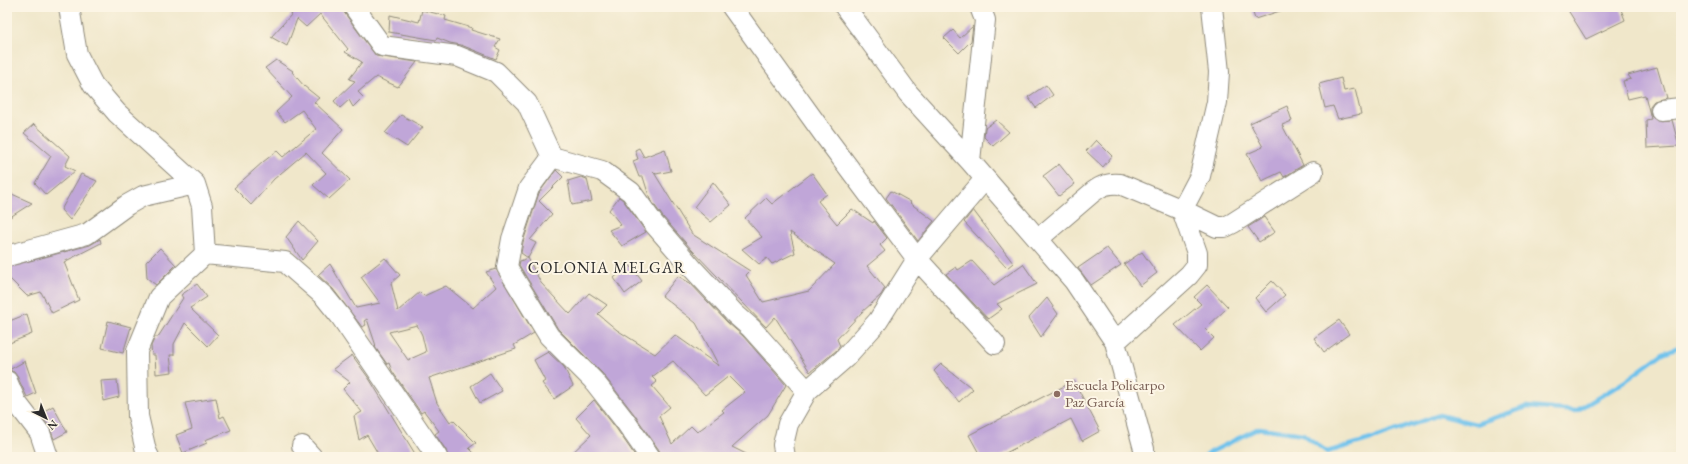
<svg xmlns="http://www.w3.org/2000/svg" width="1688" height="464" viewBox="0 0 1688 464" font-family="'EB Garamond',serif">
	<rect width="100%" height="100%" fill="#fcf5e5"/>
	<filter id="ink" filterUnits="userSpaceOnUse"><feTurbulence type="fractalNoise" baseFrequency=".025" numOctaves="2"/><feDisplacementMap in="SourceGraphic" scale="8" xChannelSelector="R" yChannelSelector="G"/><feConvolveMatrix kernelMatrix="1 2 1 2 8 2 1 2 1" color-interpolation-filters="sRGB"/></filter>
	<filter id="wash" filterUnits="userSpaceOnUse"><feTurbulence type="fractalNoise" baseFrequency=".012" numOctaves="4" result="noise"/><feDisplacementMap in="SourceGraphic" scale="16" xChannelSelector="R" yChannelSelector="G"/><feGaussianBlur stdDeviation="0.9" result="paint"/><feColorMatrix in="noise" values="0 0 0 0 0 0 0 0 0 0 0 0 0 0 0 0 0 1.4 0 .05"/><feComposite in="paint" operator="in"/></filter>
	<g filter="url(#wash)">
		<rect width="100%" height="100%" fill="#f0e7ca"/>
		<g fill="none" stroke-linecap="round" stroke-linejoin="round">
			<path stroke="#70c2ec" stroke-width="4.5" d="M1204,457L1211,452L1259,428L1303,434L1327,452L1378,437L1439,415L1476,424L1527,407L1576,411L1624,382L1663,353L1681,346"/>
		</g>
		<g id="blocks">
			<path fill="#c0a6d8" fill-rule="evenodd" d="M284,7H340L376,56L417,62L398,87L376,77L358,92L363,97L353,107L349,100L340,108L334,101L355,81L349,79L362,62L345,52L348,49L320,14L306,27L297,19L287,46L271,37L292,14Z
				M1251,7H1286V9L1255,19Z
				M1566,7H1620L1625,20L1586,39Z
				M422,10L446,16L445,20L472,28L471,30L500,39L495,47L500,50L496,59L461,45L450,43L437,38L436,40L389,32L390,15L419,22Z
				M973,26L971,41L959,53L944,38L953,30L960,38Z
				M276,60L293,71L292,72L304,86L319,98L314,102L343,129L322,153L350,180L329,199L313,185L326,173L306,152L274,179L251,205L234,188L263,162L277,151L283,157L316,129L302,110L285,122L276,112L292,97L265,68Z
				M1657,67L1666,98L1654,101L1650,106V112L1652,117L1657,121L1672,120L1679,146L1647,148L1646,120L1651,119L1645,95L1628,99L1623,81L1631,79L1628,75Z
				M1341,78L1344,91L1355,89L1361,114L1338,119L1333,106L1325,108L1319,84Z
				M1046,85L1053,95L1036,108L1028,97Z
				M1287,106L1292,121L1282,125L1303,165L1284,177L1281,172L1262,181L1247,154L1263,147L1250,123Z
				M401,115L423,127L407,147L385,133Z
				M996,120L1009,132L993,146L984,137L985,128Z
				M34,124L70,156L65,166L75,171L46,195L35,183L51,156L24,133Z
				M1096,140L1112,156L1103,167L1086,151Z
				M639,148L644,157L665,149L671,171L656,174L653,171L692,234L750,271L746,275L763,302L809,291L835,264L790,232L795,253L772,264L767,258L759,264L742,249L762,237L745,218L766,198L772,204L812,173L827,194L818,201L837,224L852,209L873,223L874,221L887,238L880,245L885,251L867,266L885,288L881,295L862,312L837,339L840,346L837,350L810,372L775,317L766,327L692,250L663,217L650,199L643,177H639L633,161L638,159L635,150Z
				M1059,164L1075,184L1059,196L1043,176Z
				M556,170L563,177L539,201L552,214L530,240L536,243L528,258L521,253L523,242L539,193Z
				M81,174L97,181L70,220L61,210Z
				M581,177L587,179L592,201L572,205L568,181Z
				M713,182L731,205L711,222L694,207Z
				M891,191L911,202L910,203L934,221L918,241L886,198Z
				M12,194L32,203L7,219V199Z
				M619,197L623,200L646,232L622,246L609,230L621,225L609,210Z
				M973,210L1013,263L1007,268L964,222Z
				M1264,217L1275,232L1259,242L1248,227Z
				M299,221L318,241L302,260L286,237Z
				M100,239L101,243L64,262L79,300L52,313L41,292L27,296L7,276V267L90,245Z
				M160,248L176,265L156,285L147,278L146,262Z
				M1107,248L1121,265L1091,285L1078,268Z
				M1142,252L1157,273L1140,286L1124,264Z
				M385,258L400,275L391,283L398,311L420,292L424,296L446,286L473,308L496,287L486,272L496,269L534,333L514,345L516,349L429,378L437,403L450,422L453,420L476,443L469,448L478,457H448L446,450L435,434L439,431L424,411L421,413L392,371L389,363L387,364L375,347L376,346L367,319L364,321L366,325L362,327L333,289L318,275L330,264L356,308L380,303L361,277ZM417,325L422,335L426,352L408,360L389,332Z
				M528,258L541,283L570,314L589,293L607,305L598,314L617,330L655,354L675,335L719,366L696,323L662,296L678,276L690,283L727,322L743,336L786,385L768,415L732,447L752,457H661L659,450L634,414L602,373L558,329L519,265L520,261ZM673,361L705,395L729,376L745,392L722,410L724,412L697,432L691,426L672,444L659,416L670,407L652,386L657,382L652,377Z
				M972,261L994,285L1023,264L1037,284L997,304L1002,309L988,319L946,274L956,267L958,270Z
				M629,264L642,281L625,294L614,278Z
				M1272,281L1285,295L1266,312L1255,298Z
				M197,284L207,297L190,308L218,335L208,346L185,323L174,344V355H170L172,372L156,374L155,355H152L151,346L155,337H158L183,298L181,295Z
				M1207,285L1228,307L1205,329L1214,338L1200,351L1175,325L1201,304L1194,297Z
				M1047,298L1058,314L1041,337L1029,318Z
				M27,314L32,334L7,344V322Z
				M1339,320L1349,334L1324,352L1314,338Z
				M108,321L131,327L123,353L102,348Z
				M548,352L564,367L573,386L554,399L542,383L545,381L534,360Z
				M352,355L370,380L417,457H380L367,435L359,440L354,416L362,412L343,389L350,382L333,369Z
				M25,361L36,393L27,397L17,376L14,372L9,370Z
				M941,364L973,389L959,402L934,371Z
				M490,373L502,391L480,403L471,386Z
				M117,380L119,397L103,401L101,381Z
				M1074,381L1100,431L1082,441L1071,419L998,457H981L969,435Z
				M216,398L220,418L224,416L231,430L205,440L207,443L183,453L176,435L192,429L185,403Z
				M594,400L616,428L636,457H568L591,435L576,418Z
				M53,406L67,432L54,439L49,426L39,414Z"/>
		</g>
	</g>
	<g filter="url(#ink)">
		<use href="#blocks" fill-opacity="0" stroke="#8e897a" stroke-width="1"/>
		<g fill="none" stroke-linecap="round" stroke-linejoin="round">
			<defs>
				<path id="minor" d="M69,7L77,54L93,85L117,113L195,184L202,206L205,254
					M354,7L382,46L457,56L496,72L527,103L552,157L602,171L631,192L654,224L693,269L735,314L751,328L807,391
					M732,7L825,136L917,259L995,344
					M845,7L908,93L970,161L1074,281L1115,342L1144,449V457
					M1661,110L1681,108
					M552,157L529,188L512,239L507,267L549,336L593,380L625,421L650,457
					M970,161L985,20L980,7
					M1038,239L1093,192C1102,185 1109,183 1120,184L1182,210L1217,227H1225L1233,223L1313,172
					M7,256L87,234L127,205L143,196L195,184
					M1115,342L1189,275L1197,265V253L1182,210L1200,176L1217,102L1219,72L1212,7
					M7,381L16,402L40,433L48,457
					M302,446L312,457
					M149,457L146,451L138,416L137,351L159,297L205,254L285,262L324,296L341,317L437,457
					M785,457L783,445L788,424L807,391L845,358L878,321L917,259L985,179"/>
			</defs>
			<use href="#minor" stroke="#8e897a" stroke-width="22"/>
			<use href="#minor" stroke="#fff" stroke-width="20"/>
		</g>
	</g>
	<circle fill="#8d6e63" stroke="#fcf5e5" stroke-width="1.5" cx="1057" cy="394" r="4"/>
	<g text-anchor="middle" stroke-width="4" stroke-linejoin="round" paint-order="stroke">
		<g font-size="15" fill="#785e54" stroke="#fcf5e5" text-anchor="start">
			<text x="1065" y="390">Escuela Policarpo<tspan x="1065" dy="17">Paz García</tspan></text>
		</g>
		<g font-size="16" letter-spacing="1" fill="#2b2b2b" stroke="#fcf5e5">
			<text x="607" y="273">COLONIA MELGAR</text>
		</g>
	</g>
	<rect width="1688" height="464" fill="none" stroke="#fcf5e5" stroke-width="24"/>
	<g transform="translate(46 418) rotate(137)" stroke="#fcf5e5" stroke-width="3" paint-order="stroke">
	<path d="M0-3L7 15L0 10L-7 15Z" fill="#2b2b2b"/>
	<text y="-6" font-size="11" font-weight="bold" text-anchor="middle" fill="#2b2b2b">N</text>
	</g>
</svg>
